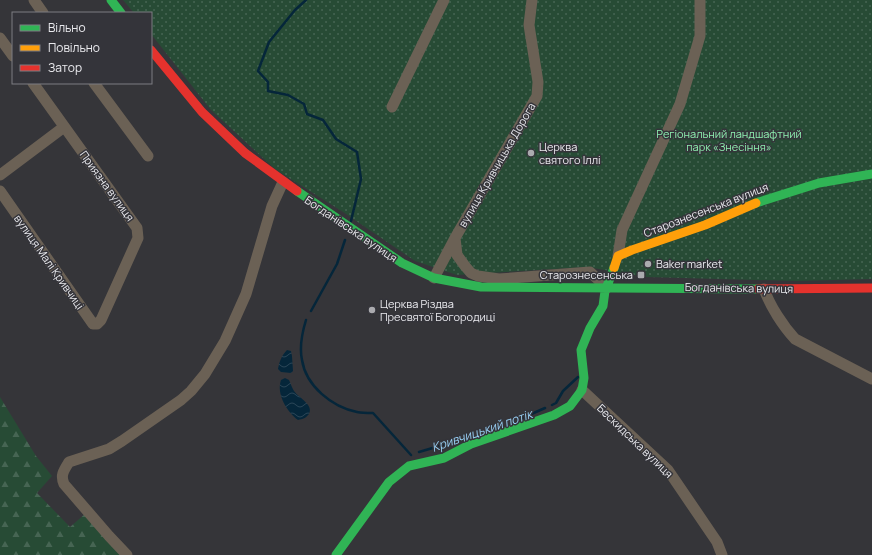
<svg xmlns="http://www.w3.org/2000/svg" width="872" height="555" viewBox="0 0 872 555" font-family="Manrope,sans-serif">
	<defs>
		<pattern id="forest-firs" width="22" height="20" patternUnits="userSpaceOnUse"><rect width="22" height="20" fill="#274b35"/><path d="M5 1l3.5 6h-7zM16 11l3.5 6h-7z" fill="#466553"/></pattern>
		<pattern id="park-dots" width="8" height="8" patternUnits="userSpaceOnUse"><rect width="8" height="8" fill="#274b35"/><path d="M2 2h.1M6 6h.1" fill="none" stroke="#466553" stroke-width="1.8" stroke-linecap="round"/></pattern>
		<pattern id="water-waves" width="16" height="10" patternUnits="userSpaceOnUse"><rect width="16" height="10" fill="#05263a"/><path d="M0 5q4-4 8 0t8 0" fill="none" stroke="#2a4657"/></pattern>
	</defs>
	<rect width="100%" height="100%" fill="#353539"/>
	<path fill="url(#forest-firs)" d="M0,397L36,456L52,476L37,493L70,527L85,514L125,555H0Z"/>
	<path fill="url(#park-dots)" d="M123,0H872V279L796,281L646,277L587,267L457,275L415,261L343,212L275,169L211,110L151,34V13H134Z"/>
	<path fill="url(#water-waves)" d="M287,350L291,351L292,356L293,371L291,373L281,372L278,369C279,362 282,355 287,350Z
		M285,378L289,380C291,384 292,388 294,391C299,398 314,405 309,414C306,418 303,419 298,420C287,412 276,394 281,380Z"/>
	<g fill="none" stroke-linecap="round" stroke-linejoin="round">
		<path stroke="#05263a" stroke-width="2.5" d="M306,0L295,10L269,42L258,71L268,82V91L288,95L304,104L307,114L323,120L336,139L357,152L361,179L351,221
			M311,311L337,264L345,240
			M306,320C302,333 299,346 302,360C306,386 332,407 357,412C362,413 368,413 373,413L411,455
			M552,405L556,403L563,391L578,377
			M520,419L545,408
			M419,452L470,437"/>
		<path stroke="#6b6155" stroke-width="11" d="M34,0L43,13
			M0,38L13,56
			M94,83L148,156
			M392,107L444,0
			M0,175L64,127
			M0,191L93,324H97L101,320L138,238L137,228L33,83
			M455,238L457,255L465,266L471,273L478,276L499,279L590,272L607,288
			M618,256L622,230L680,104L700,36V0
			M434,278L455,238L537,96L538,82L529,25L532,0
			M764,289C770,306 783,326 795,339L872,379
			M582,390L668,470L717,542L722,555
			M127,555L109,536L64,484C60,475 64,470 69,462L109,449L122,441L181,400L191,391L205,374L225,341L246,294L272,206L283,182"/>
		<path stroke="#30b455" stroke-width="9" d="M111,0L121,13
			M297,191L402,263L434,278L481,287L758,289
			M756,203L819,183L872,174
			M336,555L389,482L409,466L444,458L471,444L554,415L570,406L582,390L584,378L581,350L590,328L603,306L605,291L614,268"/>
		<path stroke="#ff9f0a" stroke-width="9" d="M614,268L618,256L632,250L705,225L756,203"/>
		<path stroke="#e5322d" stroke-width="9" d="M151,50L202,112L245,153L297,191
			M758,289L872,288"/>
	</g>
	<g fill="#ababaf" stroke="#34343a" stroke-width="1.5">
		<circle cx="531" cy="153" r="4"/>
		<circle cx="648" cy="264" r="4"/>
		<rect x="637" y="271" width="8" height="8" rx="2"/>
		<circle cx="372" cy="310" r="4"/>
	</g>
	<g text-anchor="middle" stroke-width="3" stroke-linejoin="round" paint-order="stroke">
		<g font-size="11" fill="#8defaf" stroke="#34343a">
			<text x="729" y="138">Регіональний ландшафтний<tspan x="729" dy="13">парк «Знесіння»</tspan></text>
		</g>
		<g font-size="11" fill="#eaeaee" stroke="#34343a" text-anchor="start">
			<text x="539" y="151">Церква<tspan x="539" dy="13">святого Іллі</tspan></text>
			<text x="656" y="268">Baker market</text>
			<text x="633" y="279" text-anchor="end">Старознесенська</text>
			<text x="380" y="308">Церква Різдва<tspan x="380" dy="13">Пресвятої Богородиці</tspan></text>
		</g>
		<g font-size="11" fill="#eaeaee" stroke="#34343a">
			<text transform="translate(497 165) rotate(-60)" y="4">вулиця Кривчицька Дорога</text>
			<text transform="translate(107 186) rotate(54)" y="4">Приязна вулиця</text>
			<text transform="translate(706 210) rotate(-21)" y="4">Старознесенська вулиця</text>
			<text transform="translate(351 229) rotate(34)" y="4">Богданівська вулиця</text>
			<text transform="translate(49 262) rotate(55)" y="4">вулиця Малі Кривчиці</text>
			<text transform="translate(739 288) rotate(1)" y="4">Богданівська вулиця</text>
			<text transform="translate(635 441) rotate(44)" y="4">Бескидська вулиця</text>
		</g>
		<g font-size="12" font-style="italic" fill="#98d0f5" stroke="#34343a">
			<text transform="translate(482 431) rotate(-19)" y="4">Кривчицький потік</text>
		</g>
	</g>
	<rect x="12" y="12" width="140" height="72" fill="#34343a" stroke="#7d7d82"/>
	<rect x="20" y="25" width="20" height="6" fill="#30b455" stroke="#7d7d82"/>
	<text x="48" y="32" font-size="12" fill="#eaeaee">Вільно</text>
	<rect x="20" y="45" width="20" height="6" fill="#ff9f0a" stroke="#7d7d82"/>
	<text x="48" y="52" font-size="12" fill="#eaeaee">Повільно</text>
	<rect x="20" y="65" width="20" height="6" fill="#e5322d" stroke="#7d7d82"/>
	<text x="48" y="72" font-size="12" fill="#eaeaee">Затор</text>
</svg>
